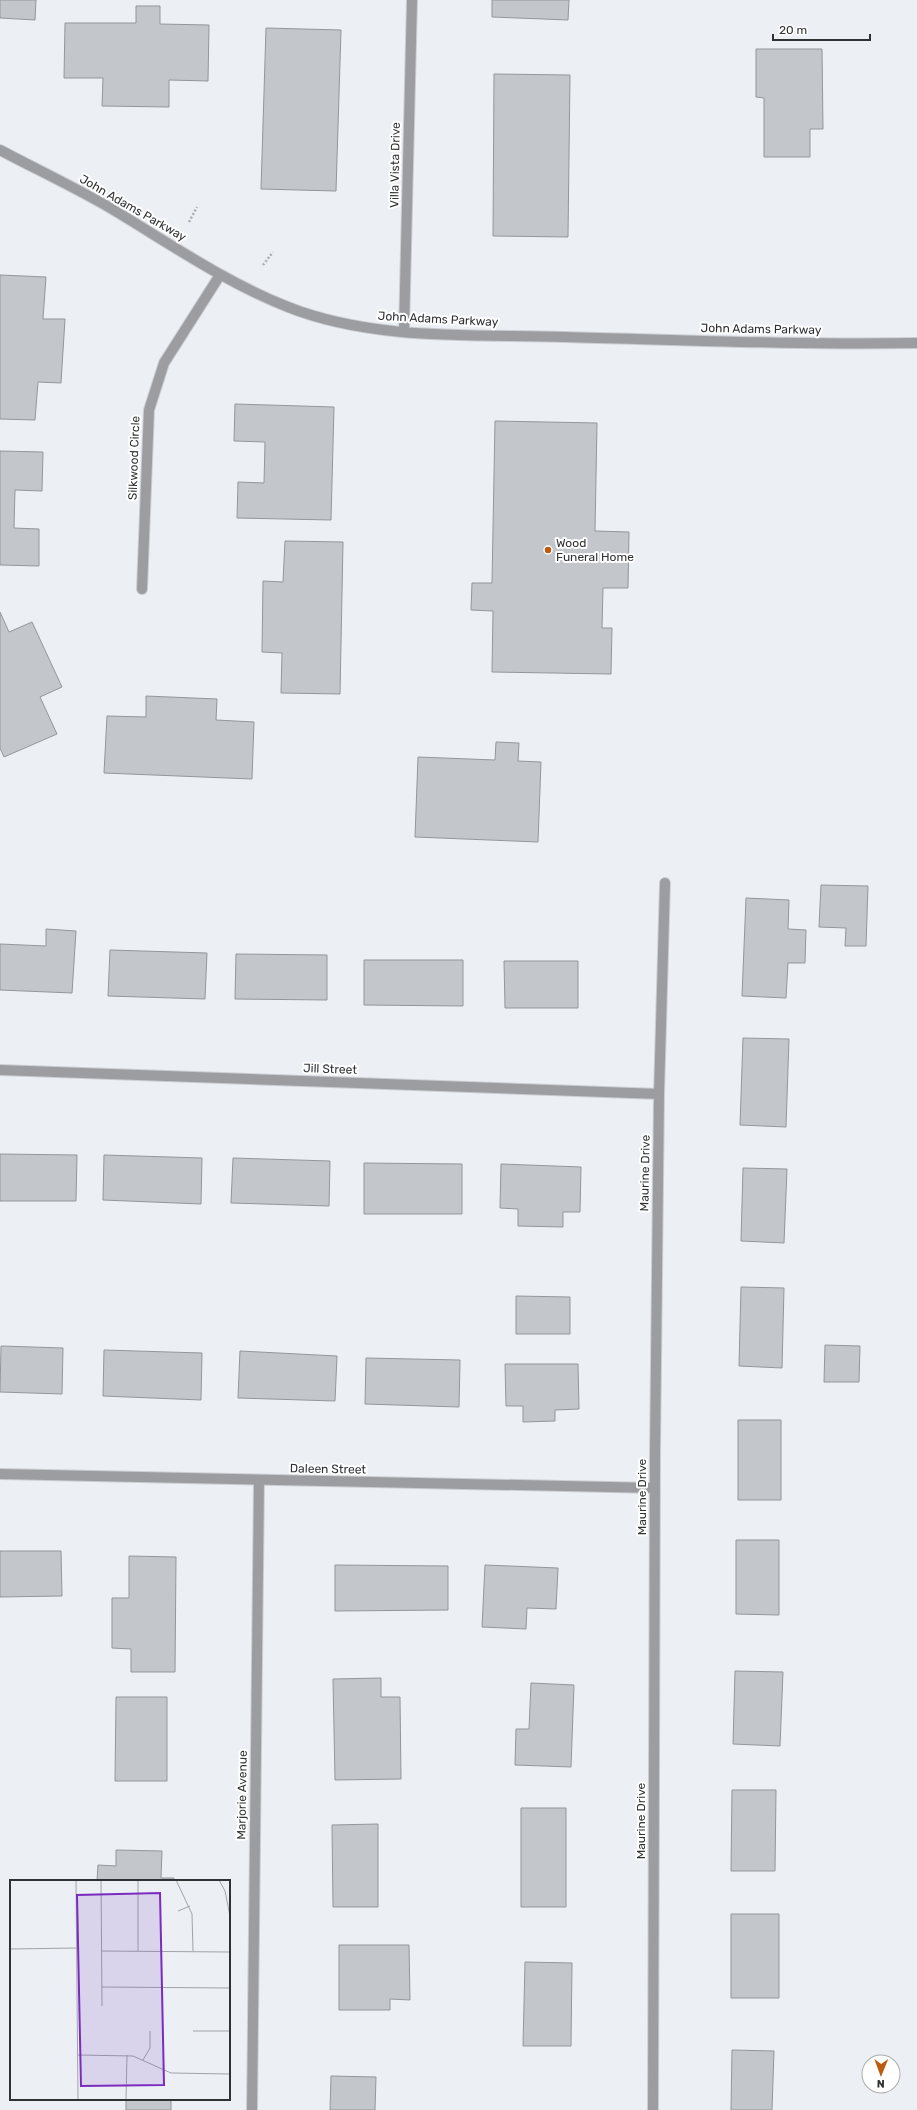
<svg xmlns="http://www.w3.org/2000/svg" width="917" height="2110" viewBox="0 0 917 2110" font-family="Rubik,sans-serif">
	<rect width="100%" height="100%" fill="#ecf0f5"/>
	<path fill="#c3c7cc" stroke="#93979c" d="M0,0H36L35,20L0,18Z
		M492,0H569L568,20L492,17Z
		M136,6H160V24L209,25L208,81L169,80V107L102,106L103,78H64L65,23H136Z
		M266,28L341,30L336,191L261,189Z
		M756,49H822L823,129H810V157H764V98L756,97Z
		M494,74L570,75L568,237L493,236Z
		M0,275L46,277L43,319H65L61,383L38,382L35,420L0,419Z
		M235,404L334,407L331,520L237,518L238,482L264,483L265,442L234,441Z
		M495,421L597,423L595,531L629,532L628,588H603L602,628H612L611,674L492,672L493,611L471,610L472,583H492Z
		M0,451L43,452L42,491L15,490L14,528L39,529V566L0,565Z
		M285,541L343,542L340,694L281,693L282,653L262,652L263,581L283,582Z
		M0,612L9,632L32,622L62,687L40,697L57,734L4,757L0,748Z
		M146,696L217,699L216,720L254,722L252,779L104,773L107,716L146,717Z
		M496,742L519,743L518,761L541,762L538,842L415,837L418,757L495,760Z
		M821,885L868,886L866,946H845L846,928L819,927Z
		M746,898L789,900L788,929L806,930L805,963H788L786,998L742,996Z
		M46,929L76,931L72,993L0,990V944L46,946Z
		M110,950L207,953L205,999L108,996Z
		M236,954L327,955V1000L235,999Z
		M364,960H463V1006L364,1005Z
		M504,961H578V1008H505Z
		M743,1038L789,1039L786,1127L740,1125Z
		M0,1154L77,1155L76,1201H0Z
		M104,1155L202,1158L201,1204L103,1200Z
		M233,1158L330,1161L329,1206L231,1203Z
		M364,1163L462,1164V1214H364Z
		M501,1164L581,1167L580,1212H563V1227L518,1226V1209L500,1208Z
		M743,1168L787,1169L784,1243L741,1241Z
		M741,1287L784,1288L782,1368L739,1366Z
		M516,1296L570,1297V1334H516Z
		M825,1345L860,1346L859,1382H824Z
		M1,1346L63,1348L62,1394L0,1392Z
		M104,1350L202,1353L201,1400L103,1396Z
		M240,1351L337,1356L335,1401L238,1398Z
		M366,1358L460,1360L459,1407L365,1404Z
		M505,1364H578L579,1409L555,1410V1421L523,1422V1406H506Z
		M738,1420H781V1500H738Z
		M736,1540H779V1615L736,1614Z
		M0,1551H61L62,1596L0,1597Z
		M129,1556L176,1557L175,1672H131V1649L112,1648V1598H129Z
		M335,1565L448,1566V1610L335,1611Z
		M485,1565L558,1568L556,1609L527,1608L526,1629L482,1627Z
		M735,1671L783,1672L780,1746L733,1744Z
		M381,1678V1697H400L401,1779L335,1780L333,1679Z
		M531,1683L574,1685L571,1767L515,1765L516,1729H529Z
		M116,1697H167V1781H115Z
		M732,1790H776L775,1871H731Z
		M521,1808H566V1907H521Z
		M378,1824V1907H333L332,1825Z
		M116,1850L162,1851L161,1878H174V1881H97L98,1865L116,1866Z
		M731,1914H779V1998H731Z
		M339,1945H409L410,2000L390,1999V2010H339Z
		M525,1962L572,1963L571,2046H523Z
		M732,2050L774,2051L772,2110H731Z
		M331,2076L376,2077L375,2110H330Z
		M126,2099H171V2110H126Z"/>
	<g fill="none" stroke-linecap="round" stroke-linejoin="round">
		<defs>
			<path id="minor" d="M0,150C36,169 72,186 107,206C166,241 224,282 288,307C374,341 474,334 565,337C682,340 800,345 917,343
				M404,331L412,0
				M142,589L149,410L164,363L220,275
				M0,1070L659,1094
				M0,1474L655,1488
				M252,2110L259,1481
				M653,2110L655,1452L659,1094L665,883"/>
		</defs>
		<use href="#minor" stroke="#caced2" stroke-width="12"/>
		<path stroke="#aaadb1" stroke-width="2.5" stroke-dasharray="2 2" stroke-linecap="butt" d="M189,222L197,207
			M263,265L273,252"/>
		<use href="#minor" stroke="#9c9da0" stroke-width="10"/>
	</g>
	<circle fill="#bb5c11" stroke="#fff" stroke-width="1.5" cx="548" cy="550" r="4"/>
	<g text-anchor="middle" stroke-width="4" stroke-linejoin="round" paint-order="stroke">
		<g font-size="12" fill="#2f3133" stroke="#fff">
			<text transform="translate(395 165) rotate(-89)" y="4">Villa Vista Drive</text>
			<text transform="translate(133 208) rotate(30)" y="4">John Adams Parkway</text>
			<text transform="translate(438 319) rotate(3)" y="4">John Adams Parkway</text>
			<text transform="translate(761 329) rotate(1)" y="4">John Adams Parkway</text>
			<text transform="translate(134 458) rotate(-88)" y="4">Silkwood Circle</text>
			<text transform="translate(330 1069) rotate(2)" y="4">Jill Street</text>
			<text transform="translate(645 1173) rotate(-89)" y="4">Maurine Drive</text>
			<text transform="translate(328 1469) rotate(1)" y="4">Daleen Street</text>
			<text transform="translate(642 1497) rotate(-90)" y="4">Maurine Drive</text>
			<text transform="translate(242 1795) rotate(-89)" y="4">Marjorie Avenue</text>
			<text transform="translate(641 1821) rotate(-90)" y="4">Maurine Drive</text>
		</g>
		<g font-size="12" fill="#2f3133" stroke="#fff" text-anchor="start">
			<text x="556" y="547">Wood<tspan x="556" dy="14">Funeral Home</tspan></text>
		</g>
	</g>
	<g transform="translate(10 1880)">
		<rect width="220" height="220" fill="#ecf0f5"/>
		<path fill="none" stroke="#a0a4a7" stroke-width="1" d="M66,0L68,220M91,0L92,126M128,0V71M166,0L182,34L183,71M209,0L215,11L220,36M168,31L180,26M0,69L67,68M92,71L220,72M220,91V114M92,107L220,108M183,151H220M67,175L123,176L161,193L220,194M133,180L140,168V151M116,220L117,175"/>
		<path fill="#7b2cbf" fill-opacity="0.15" stroke="#7b2cbf" stroke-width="2" d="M150,13L154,205L71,206L67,15Z"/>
		<rect width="220" height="220" fill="none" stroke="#2f3133" stroke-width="2"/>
	</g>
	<g transform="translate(881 2074) rotate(181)"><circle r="19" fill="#ffffff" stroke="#acadad"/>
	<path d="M0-3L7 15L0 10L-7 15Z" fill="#bb5c11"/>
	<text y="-6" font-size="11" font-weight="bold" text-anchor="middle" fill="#2f3133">N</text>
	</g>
	<path d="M773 34v6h97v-6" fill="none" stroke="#2f3133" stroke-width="2"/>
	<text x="779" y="34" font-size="12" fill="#2f3133" stroke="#ffffff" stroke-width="3" paint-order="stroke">20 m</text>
</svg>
